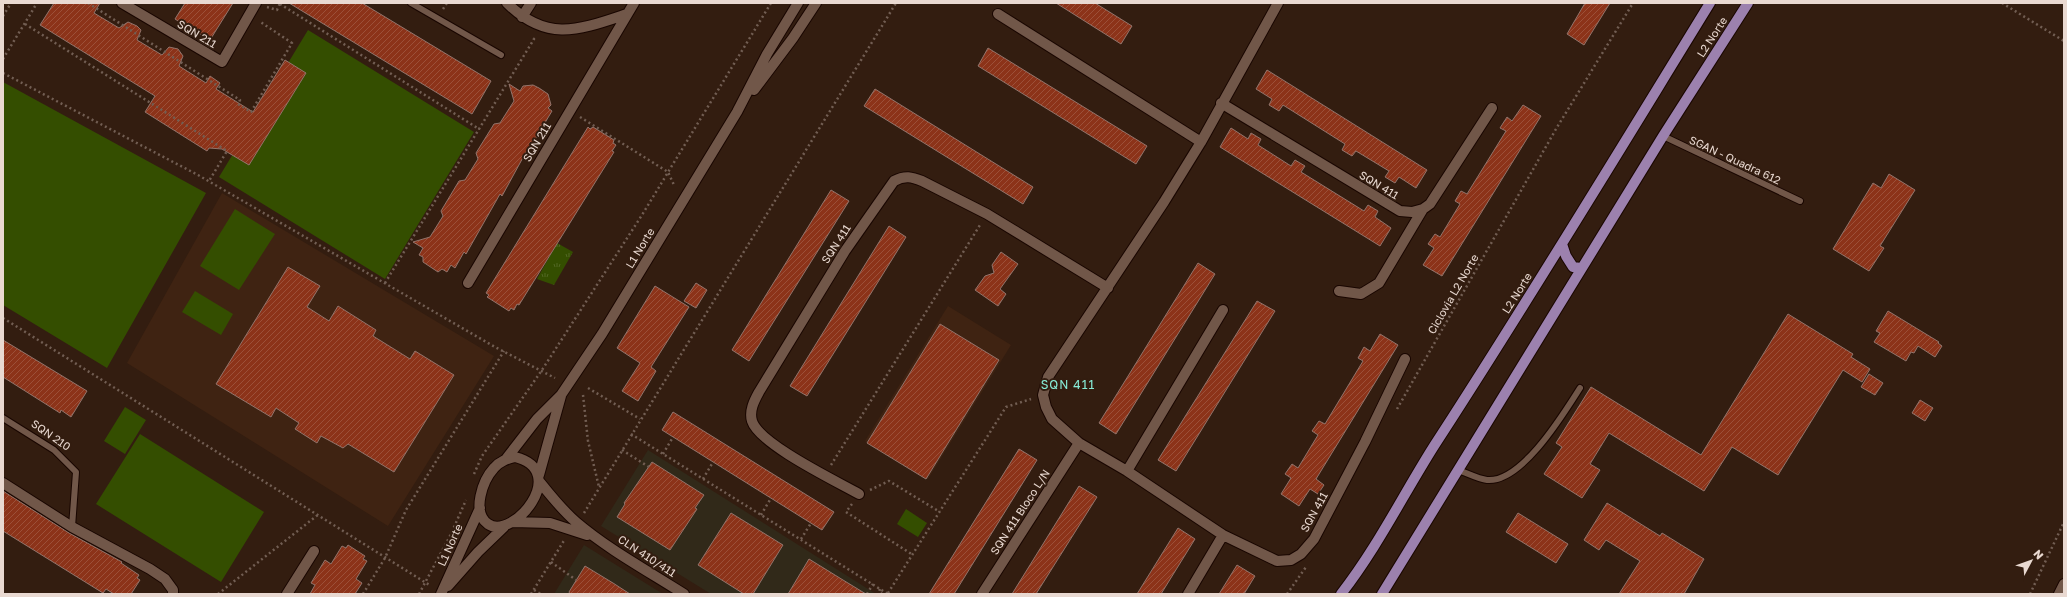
<svg xmlns="http://www.w3.org/2000/svg" width="2067" height="597" viewBox="0 0 2067 597" font-family="'Golos Text',sans-serif">
	<defs>
		<pattern id="park-tufts" width="24" height="20" patternUnits="userSpaceOnUse"><rect width="24" height="20" fill="#344e00"/><path d="M3 7l-1-3M5 7V3M7 7l1-3M15 17l-1-3M17 17v-4M19 17l1-3" fill="none" stroke="#516724"/></pattern>
		<pattern id="building-hatch" width="6" height="6" patternUnits="userSpaceOnUse"><rect width="6" height="6" fill="#8c3319"/><path d="M-1 1l2-2M0 6l6-6M5 7l2-2" fill="none" stroke="#9c5039"/></pattern>
	</defs>
	<rect width="100%" height="100%" fill="#331d10"/>
	<path fill="#312919" d="M648,450L876,594H711L601,526Z
		M584,545L663,594H554Z"/>
	<path fill="#3f2312" d="M222,193L494,356L388,526L127,363Z
		M948,306L1011,345L928,479L865,441Z"/>
	<path fill="#344e00" d="M308,30L474,132L385,279L219,177Z
		M3,82L206,193L107,368L3,305Z
		M235,209L275,234L239,290L200,266Z
		M195,291L233,314L221,335L182,312Z
		M125,407L146,420L125,454L104,441Z
		M140,434L264,512L221,582L96,504Z
		M906,509L927,523L918,537L897,524Z"/>
	<path fill="url(#park-tufts)" d="M557,243L573,252L554,285L537,279Z"/>
	<path fill="url(#building-hatch)" stroke="#92746b" d="M54,3H100L94,13L119,28L128,22L137,26L141,30L137,40L162,55L169,47L178,49L183,56L179,66L206,83L210,76L220,83L216,89L253,112L285,60L306,73L249,165L222,149L209,148L207,151L145,112L155,96L40,25Z
		M185,3H233L210,40L198,33L196,36L184,29L186,26L175,19Z
		M289,3H362L491,81L472,114Z
		M1056,3H1095L1132,26L1121,44Z
		M1585,3H1610L1584,45L1567,34Z
		M988,48L1147,146L1136,164L978,66Z
		M1267,70L1427,170L1416,188L1399,177L1395,183L1385,177L1389,171L1356,151L1352,156L1342,150L1345,144L1283,105L1279,111L1269,105L1272,99L1256,89Z
		M509,84L520,91L523,86L533,85L539,88L548,94L551,105L548,108L552,111L543,126L544,127L526,152L502,196L500,194L466,254L464,252L455,268L451,265L447,272L442,269L438,272L423,262V257L419,255L423,248L413,242L430,237L443,216L441,211L459,181L465,180L478,159L476,153L494,124L500,123L514,101Z
		M875,89L1033,187L1023,204L864,106Z
		M1523,105L1541,116L1442,276L1423,265L1434,248L1428,244L1435,234L1440,237L1460,204L1455,201L1461,191L1467,194L1506,131L1500,128L1507,117L1512,121Z
		M588,127L590,129L593,127L614,140L613,143L616,145L612,151L614,152L519,305L517,304L514,310L511,308L509,311L487,297L489,295L486,293Z
		M1231,128L1248,139L1251,133L1261,139L1258,145L1291,166L1295,160L1305,166L1301,172L1364,211L1368,205L1378,211L1375,217L1391,228L1380,246L1220,147Z
		M1889,174L1915,190L1880,246L1884,248L1869,271L1833,249L1873,183L1881,188Z
		M831,190L849,201L749,361L732,350Z
		M889,226L906,237L807,396L790,386Z
		M1001,252L1018,264L1000,289L1006,294L998,306L975,290L985,276L994,273L992,265Z
		M1198,263L1215,274L1116,434L1099,423Z
		M288,267L320,286L307,307L329,321L338,306L376,330L373,336L410,359L415,351L454,375L394,472L348,444L343,448L321,436L317,443L295,429L299,423L276,408L271,417L216,384Z
		M696,283L707,290L696,308L684,301Z
		M655,286L689,307L651,367L656,371L638,401L622,391L640,363L617,348Z
		M1257,301L1275,311L1176,471L1158,460Z
		M1888,311L1939,342L1938,343L1942,346L1935,357L1918,346L1914,353L1911,352L1906,361L1874,342L1880,333L1876,331Z
		M1788,314L1853,354L1851,357L1870,369L1862,382L1843,370L1778,475L1732,447L1704,491L1609,433L1590,464L1600,470L1582,498L1544,474L1562,447L1556,443L1591,387L1701,455Z
		M940,324L999,360L926,479L867,443Z
		M1380,334L1398,345L1316,479L1324,485L1318,494L1310,489L1299,506L1281,494L1291,478L1285,474L1292,464L1298,468L1318,435L1312,431L1319,421L1325,424L1363,361L1358,358L1364,347L1370,351Z
		M3,340L87,391L71,417L61,410L60,413L3,377Z
		M1869,374L1883,383L1875,395L1861,387Z
		M1920,400L1933,408L1925,421L1912,413Z
		M673,412L834,512L822,530L662,430Z
		M1019,449L1037,460L954,594H929Z
		M652,462L704,495L695,508L697,509L670,550L617,517L625,504L624,503Z
		M1079,486L1097,497L1036,594H1012Z
		M3,491L69,533L122,562L121,563L139,575L137,578L140,580L131,594H114L106,589L103,593L3,531Z
		M1607,503L1660,536L1662,533L1704,559L1684,594H1619L1640,561L1606,540L1599,550L1584,540Z
		M731,513L783,545L753,594H744L698,565Z
		M1518,513L1568,544L1556,563L1506,532Z
		M1178,528L1195,539L1161,594H1137Z
		M348,545L365,556L363,559L367,561L356,579L362,583L355,594H310L315,585L311,583L325,560L331,564L342,546L346,548Z
		M809,559L843,580L866,594H788Z
		M1237,565L1255,576L1244,594H1219Z
		M585,566L613,583L630,594H570L569,592Z"/>
	<g fill="none" stroke-linecap="round" stroke-linejoin="round">
		<defs>
			<path id="lane" d="M411,3L501,55
				M1663,136L1800,201
				M3,418L54,450L76,472L72,527
				M1458,470C1467,473 1478,479 1487,480C1522,483 1564,413 1580,388"/>
			<path id="street" d="M122,3L222,62L256,3
				M507,3C547,43 579,30 627,14
				M1278,3L1201,142L1164,202L1048,377L1043,395L1046,407L1052,419L1079,443L1127,471L1223,535L1277,561L1291,560L1301,554L1314,539L1365,442L1405,359
				M998,14L1201,142
				M522,17L531,3
				M1221,103L1400,211L1412,212L1423,209L1430,204L1492,108
				M468,283L634,3
				M1339,291L1361,294L1379,283L1423,209
				M1127,471L1223,310
				M3,483L72,527L150,569L165,579L173,590V594
				M859,494C836,481 759,444 752,421C749,411 754,401 759,392L845,251L894,181C905,175 912,177 922,181L987,214L1108,288
				M287,594L314,551
				M982,594L1079,443
				M1188,594L1223,535"/>
			<path id="secondary" d="M754,90L793,38L816,3
				M515,457C571,471 513,541 488,524C471,512 483,480 494,468C500,461 507,459 515,457Z
				M506,459L537,419L561,395L602,334L737,112L767,54L798,3
				M539,475L561,396
				M539,481C551,496 562,510 576,522C609,550 648,571 684,594
				M513,522L550,523L587,535
				M448,586L478,552L504,527
				M441,594L480,508
				M2059,594L2064,584"/>
			<path id="primary" d="M1562,244L1566,256L1573,267L1581,268
				M1341,594C1377,548 1403,495 1434,446C1529,300 1619,151 1710,3
				M1382,594L1663,136L1748,3"/>
		</defs>
		<use href="#lane" stroke="#190600" stroke-width="8"/>
		<use href="#street" stroke="#190600" stroke-width="12"/>
		<use href="#secondary" stroke="#190600" stroke-width="12"/>
		<use href="#primary" stroke="#190600" stroke-width="12"/>
		<path stroke="#725e53" stroke-width="2.5" stroke-dasharray="2 3" stroke-linecap="butt" d="M88,3L240,100L238,104L251,112L292,43L259,21
			M2002,3L2064,41
			M280,4L479,129
			M267,7L277,10L280,3
			M443,9L447,3
			M3,16L11,3
			M25,24L227,151L209,181
			M3,59L37,3
			M3,73L198,175L495,347L555,378
			M580,117L668,172L674,185
			M385,283L534,39L531,37
			M3,318L431,586
			M588,388L640,419
			M583,395L588,441L599,487
			M1397,409L1556,129L1633,3
			M631,434L888,594
			M622,450L649,467
			M663,454L673,437
			M831,465L980,225
			M474,474L482,456L542,370L642,215L771,3
			M703,479L713,462
			M870,490L889,481L940,512
			M852,504L846,512L913,555
			M584,513L896,3
			M761,515L771,498
			M801,539L811,523
			M551,562L576,580
			M880,589L879,592L882,594
			M534,590L541,594
			M888,593L1006,407L1031,399
			M218,594L319,514
			M363,594L385,558L406,510L504,351
			M419,594L451,534L466,500
			M531,594L565,539
			M867,594L873,584
			M1287,594L1306,567
			M2030,594L2064,522"/>
		<use href="#lane" stroke="#715749" stroke-width="6"/>
		<use href="#street" stroke="#715749" stroke-width="10"/>
		<use href="#secondary" stroke="#715749" stroke-width="10"/>
		<use href="#primary" stroke="#9c81ae" stroke-width="10"/>
	</g>
	<g text-anchor="middle" stroke-width="4" stroke-linejoin="round" paint-order="stroke">
		<g font-size="11" fill="#e9d9d1" stroke="#331d10">
			<text transform="translate(197 34) rotate(31)" y="4">SQN 211</text>
			<text transform="translate(1712 37) rotate(-57)" y="4">L2 Norte</text>
			<text transform="translate(537 142) rotate(-59)" y="4">SQN 211</text>
			<text transform="translate(1735 160) rotate(25)" y="4">SGAN - Quadra 612</text>
			<text transform="translate(1379 185) rotate(31)" y="4">SQN 411</text>
			<text transform="translate(836 244) rotate(-57)" y="4">SQN 411</text>
			<text transform="translate(640 248) rotate(-59)" y="4">L1 Norte</text>
			<text transform="translate(1517 293) rotate(-58)" y="4">L2 Norte</text>
			<text transform="translate(1453 294) rotate(-60)" y="4">Ciclovia L2 Norte</text>
			<text transform="translate(51 435) rotate(35)" y="4">SQN 210</text>
			<text transform="translate(1020 512) rotate(-57)" y="4">SQN 411 Bloco L/N</text>
			<text transform="translate(1314 512) rotate(-61)" y="4">SQN 411</text>
			<text transform="translate(450 545) rotate(-66)" y="4">L1 Norte</text>
			<text transform="translate(647 556) rotate(33)" y="4">CLN 410/411</text>
		</g>
		<g font-size="12" letter-spacing="1" fill="#87ebd6" stroke="#331d10">
			<text x="1068" y="389">SQN 411</text>
		</g>
	</g>
	<rect width="2067" height="597" fill="none" stroke="#e9d9d1" stroke-width="8"/>
	<g transform="translate(2031 561) rotate(49)" stroke="#331d10" stroke-width="3" paint-order="stroke">
	<path d="M0-3L7 15L0 10L-7 15Z" fill="#e9d9d1"/>
	<text y="-6" font-size="11" font-weight="bold" text-anchor="middle" fill="#e9d9d1">N</text>
	</g>
</svg>
